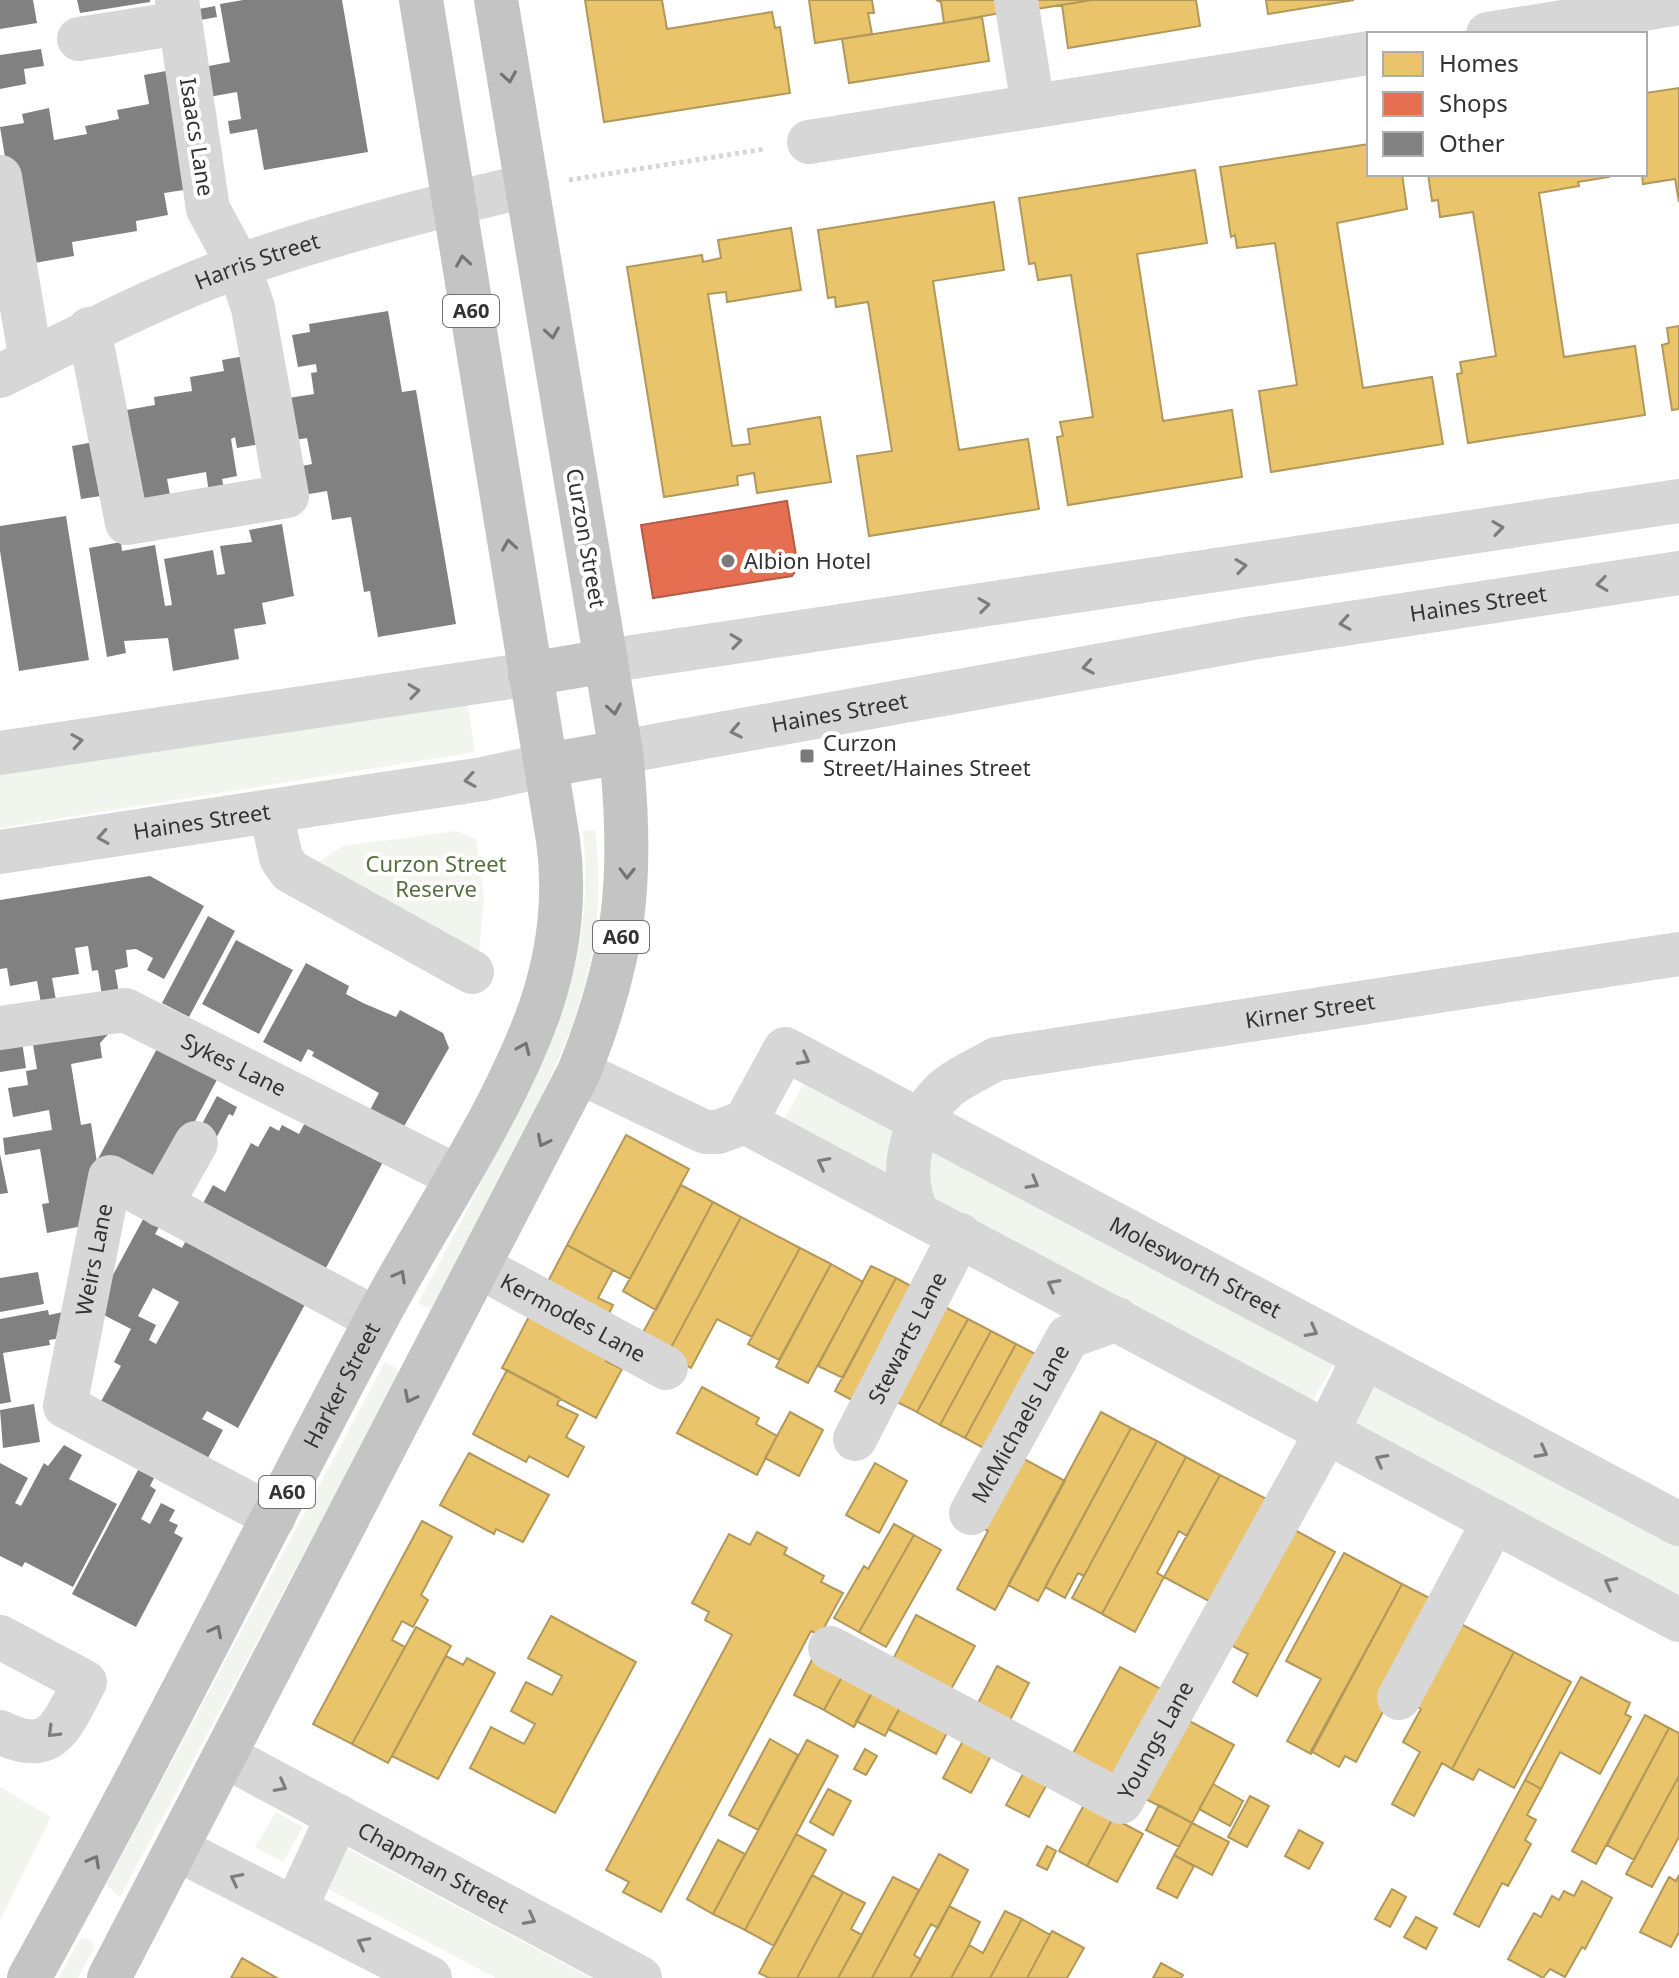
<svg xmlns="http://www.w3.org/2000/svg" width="1679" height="1978" viewBox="0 0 1679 1978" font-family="'Noto Sans',sans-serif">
	<rect width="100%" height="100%" fill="#fff"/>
	<path fill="#f1f5ed" d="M467,700L475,752L0,828V774Z
		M595,830C611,959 568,1046 511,1157C485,1208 458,1258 432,1309L418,1303C446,1251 473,1198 500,1145C557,1036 595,959 583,831Z
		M456,831L476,839L484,898L479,952L317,863L343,846Z
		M806,1080L1335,1361L1310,1406L781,1125Z
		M385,1362L401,1372L120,1897L106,1885Z
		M1374,1382L1679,1546V1601L1350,1424Z
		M0,1787L51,1817L0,1920Z
		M276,1812L303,1827L283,1862L255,1847Z
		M346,1848L591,1978H496L326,1888Z
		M84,1938L91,1941L94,1948L78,1978H59L79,1940Z"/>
	<path fill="#e9c46a" stroke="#b2985a" stroke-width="2" d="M585,0H662L667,29L772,12L775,28L780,27L790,93L604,122Z
		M809,0H872L874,13H868L872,34L815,43Z
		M936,0H999L1001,13L944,23L941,2Z
		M1034,0H1092L1036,9Z
		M1092,0H1196L1200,26L1068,48L1062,5Z
		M1266,0H1354L1268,14Z
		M982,17L989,61L849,83L842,39Z
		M1679,88V202L1675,179L1643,184L1642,174H1645V93Z
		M1369,144V174H1402L1407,209L1337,223L1363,388L1432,377L1443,444L1271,472L1259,391L1297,385L1275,243L1237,248L1235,235L1231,237L1220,167Z
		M1195,170L1207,243L1137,254L1163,421L1232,410L1242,477L1068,505L1057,437L1063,436L1060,422L1093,417L1071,275L1038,280L1035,263L1029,264L1019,198Z
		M1428,174H1609V177L1578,182L1579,186L1539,193L1564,357L1635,346L1645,415L1468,443L1457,374L1462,373L1460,362L1496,356L1473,212L1440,217L1438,200L1432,201Z
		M994,202L1004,270L933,281L959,450L1028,439L1039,509L869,536L857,456L892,451L868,302L836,307L835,297L828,298L818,230Z
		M791,228L801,290L727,302L726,292L708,294L732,446L750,444L748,429L820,417L831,482L757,493L754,473L737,476L738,485L664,497L627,267L702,255L703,262L721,258L718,240Z
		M1679,326V409L1672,410L1662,345L1669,343L1667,328Z
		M626,1135L689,1169L630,1279L567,1245Z
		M681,1185L713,1202L656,1310L623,1291Z
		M713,1202L741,1217L667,1355L639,1340Z
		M741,1217L800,1248L752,1337L717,1319L691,1368L667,1355Z
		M567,1245L613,1270L598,1298L613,1305L604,1324L543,1291Z
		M800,1248L831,1264L779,1360L748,1344Z
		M831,1264L863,1282L808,1383L776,1367Z
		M871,1266L896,1278L843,1378L818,1366Z
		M896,1278L920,1291L859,1404L835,1391Z
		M535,1305L614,1347L606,1361L622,1369L596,1418L502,1368Z
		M941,1305L968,1319L917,1412L891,1399Z
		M968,1319L991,1331L940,1425L917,1412Z
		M991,1331L1016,1344L965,1438L940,1425Z
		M1016,1344L1043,1358L993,1453L965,1438Z
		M507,1370L560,1398L557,1405L578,1415L566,1437L584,1447L568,1477L529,1456L526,1462L473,1434Z
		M702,1387L759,1418L756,1424L777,1436L757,1475L677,1433Z
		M790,1412L823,1430L799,1476L765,1458Z
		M1101,1412L1131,1428L1038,1601L1008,1585Z
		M1131,1428L1157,1441L1084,1576L1078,1573L1065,1598L1045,1587Z
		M1157,1441L1186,1457L1102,1614L1072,1598Z
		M469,1453L549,1495L523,1542L496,1529L494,1534L440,1505Z
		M1015,1454L1065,1481L995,1610L957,1589L988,1531L977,1525Z
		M1186,1457L1220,1475L1187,1536L1179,1531L1157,1573L1164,1577L1135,1632L1102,1614Z
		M875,1463L907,1481L879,1533L846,1515Z
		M1220,1475L1274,1503L1218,1606L1164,1577Z
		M422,1521L452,1537L421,1595L428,1600L413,1627L402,1621L392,1640L405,1647L352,1744L313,1724Z
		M894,1524L914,1535L859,1632L834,1618L864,1566L868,1569Z
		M1284,1524L1335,1552L1257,1696L1233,1682L1248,1654L1221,1640Z
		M757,1532L787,1548L784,1554L824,1576L821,1582L843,1593L820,1635L811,1631L661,1912L623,1892L629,1882L606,1870L732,1635L705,1620L709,1612L692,1603L729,1534L750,1545Z
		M914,1535L941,1550L886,1647L859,1632Z
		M1344,1553L1402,1584L1311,1754L1287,1741L1321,1679L1286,1661Z
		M1402,1584L1441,1604L1356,1762L1345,1756L1339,1767L1311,1751Z
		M916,1615L975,1646L950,1691L892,1661Z
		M551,1616L636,1662L555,1813L470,1768L491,1727L524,1744L535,1724L511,1711L526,1682L552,1695L562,1676L528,1658Z
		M1457,1622L1514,1652L1452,1769L1442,1763L1414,1816L1392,1804L1420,1752L1403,1742L1421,1709L1413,1704Z
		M416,1627L451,1646L388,1763L352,1744Z
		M1514,1652L1571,1682L1514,1788L1479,1769L1473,1780L1452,1769Z
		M446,1656L463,1665L467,1658L495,1673L438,1779L392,1756Z
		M814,1656L844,1673L824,1710L794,1695Z
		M997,1666L1029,1683L1008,1724L976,1707Z
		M1120,1667L1170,1694L1121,1784L1071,1757Z
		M844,1673L874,1689L854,1727L824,1710Z
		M1581,1677L1630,1703L1625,1714L1631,1717L1600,1774L1560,1752L1541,1789L1525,1780Z
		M874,1689L902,1704L885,1736L856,1721Z
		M902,1704L949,1729L936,1754L888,1729Z
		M1645,1715L1669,1728L1596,1864L1572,1851Z
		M1180,1716L1234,1745L1192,1823L1138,1795Z
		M1669,1728L1679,1733V1776L1634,1860L1607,1845Z
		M965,1737L993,1752L971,1793L943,1778Z
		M770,1739L798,1755L758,1830L729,1815Z
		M807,1740L838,1756L745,1930L713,1914Z
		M865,1749L877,1756L866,1775L854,1769Z
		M1024,1772L1047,1784L1029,1817L1006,1805Z
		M1679,1776V1837L1652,1887L1626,1874Z
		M1525,1780L1541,1789L1527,1815L1536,1820L1525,1840L1531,1844L1508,1886L1502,1883L1479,1927L1454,1914Z
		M1213,1784L1243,1801L1230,1826L1199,1809Z
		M828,1789L851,1801L833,1835L810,1822Z
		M1250,1796L1269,1806L1247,1847L1228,1837Z
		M1085,1803L1113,1818L1087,1866L1059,1851Z
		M1159,1805L1192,1823L1179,1847L1146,1830Z
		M1113,1818L1143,1834L1117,1882L1087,1866Z
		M1192,1823L1229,1842L1212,1875L1174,1855Z
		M1299,1830L1323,1843L1309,1869L1285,1856Z
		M796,1834L826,1850L774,1946L745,1930Z
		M718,1840L745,1854L713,1914L687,1899Z
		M1047,1846L1056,1851L1047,1870L1037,1865Z
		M939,1854L968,1870L938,1928L931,1924L914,1955L921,1959L910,1978H872Z
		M1174,1855L1194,1866L1177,1898L1157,1888Z
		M812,1875L843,1892L797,1978H769L759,1973Z
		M1679,1875V1932L1671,1947L1640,1932L1669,1877L1676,1881Z
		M893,1877L919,1890L872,1978H838Z
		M1582,1881L1612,1898L1585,1949L1582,1947L1565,1977L1550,1969L1543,1978L1508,1959L1534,1913L1541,1917L1552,1896L1559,1900L1564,1891L1574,1896Z
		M1392,1889L1406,1897L1390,1927L1375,1919Z
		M843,1892L865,1903L851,1929L862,1935L838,1978H797Z
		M949,1906L980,1922L969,1945L951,1978H910Z
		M1005,1911L1022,1919L990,1978H951L969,1945L983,1953Z
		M1416,1917L1437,1928L1426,1949L1404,1937Z
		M1022,1919L1050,1935L1027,1978H990Z
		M1052,1931L1084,1948L1067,1978H1027Z
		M242,1958L277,1978H231Z
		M1161,1963L1183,1975L1181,1978H1153Z"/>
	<path fill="#e76f51" stroke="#b15d48" stroke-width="2" d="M787,501L798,567L792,576L653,598L641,525Z"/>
	<path fill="#818181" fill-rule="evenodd" d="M0,0H33L37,23L0,29Z
		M77,0H150V2L80,13Z
		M243,0H342L368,152L264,170L257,129L230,134L228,121L241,119L237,92L203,98L198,68L230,62L220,4Z
		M215,6L217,17L195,21L194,10Z
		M41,49L44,66L24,69L26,84L0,89V55Z
		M177,69L197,188L164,193L168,215L136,221L137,231L72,242L74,256L23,265L0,127L24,123L22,114L49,108L54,140L87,134L85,126L119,119L117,110L149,104L144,75Z
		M388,311L402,392L416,390L456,624L378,637L370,591L364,592L351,517L332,520L327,491L297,496L292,468L312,464L307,438L289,441L282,399L314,394L311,373L317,372L316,364L298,367L292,335L310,332L309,324Z
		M256,354L271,442L237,448L235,437L231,439L237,476L222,479L226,497L210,500L206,472L167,479L172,506L138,512L121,411L155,405L154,397L192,391L190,377L224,371L222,360Z
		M105,440L114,494L81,499L72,446Z
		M66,516L89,660L19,671L0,551V526Z
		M282,524L294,596L262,603L266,624L234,629L239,659L173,671L168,638L124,641L126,653L107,657L89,548L121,542L122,551L155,545L165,606L172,605L164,559L213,550L217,575L225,574L220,546L252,542L249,530Z
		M150,876L204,906L164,979L147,970L153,958L136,949L126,950L128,967L115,970L120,999L103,1003L98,970L92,971L88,946L75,948L79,974L52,978L57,1006L42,1009L37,981L10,986L7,968L0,969V900Z
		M208,916L235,931L189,1017L162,1003Z
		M236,940L293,970L259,1034L202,1004Z
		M306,963L349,986L346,994L363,1003L396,1017L400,1010L443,1033L449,1048L395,1142L362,1125L379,1093L312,1056L314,1052L308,1049L301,1062L263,1042Z
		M115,1027L100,1043L102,1058L71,1064L81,1125L91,1123L98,1169L88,1225L47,1233L42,1204L49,1203L40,1149L5,1155L3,1138L52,1130L49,1110L13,1117L8,1088L28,1085L26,1071L37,1069L31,1033Z
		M22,1042L26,1068L0,1072V1046Z
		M160,1043L220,1074L158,1191L98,1159Z
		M217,1096L237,1107L233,1116L229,1114L213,1144L196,1135Z
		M307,1119L384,1160L320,1279L201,1207L213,1185L225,1192L251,1143L258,1147L270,1126L279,1131L282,1125L299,1134Z
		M0,1154L8,1193L0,1194Z
		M147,1212L163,1220L155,1234L182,1248L190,1233L309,1297L238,1428L207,1411L202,1419L223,1430L203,1467L96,1410L121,1366L114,1362L131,1329L94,1310ZM153,1288L179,1302L156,1344L149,1340L156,1325L138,1316Z
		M38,1272L44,1304L0,1312V1278Z
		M48,1310L49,1315L63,1312L67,1337L49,1340L50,1345L3,1353L11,1402L0,1404V1319Z
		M34,1404L40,1442L3,1448L0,1410Z
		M64,1445L82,1455L69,1479L117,1504L73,1587L25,1562L22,1567L0,1556V1463L28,1478L15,1503L21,1506L44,1463L48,1466Z
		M138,1470L154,1478L150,1486L156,1490L141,1519L150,1524L161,1503L175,1510L169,1521L178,1525L174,1533L183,1538L136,1627L72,1594Z"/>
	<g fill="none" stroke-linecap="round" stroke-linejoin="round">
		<path stroke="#d6d6d6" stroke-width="5" stroke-dasharray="4 4" stroke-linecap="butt" d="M569,180L765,149"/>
		<g stroke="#d7d7d7" stroke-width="44">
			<path d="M1016,0L1033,106"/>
			<path d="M1488,34L1674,4"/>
			<path d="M79,39L180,23"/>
			<path d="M809,142L1369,53"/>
			<path d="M0,177L31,361"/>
			<path d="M89,329L127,523L287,496L253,308L239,266L208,209L177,0"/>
			<path id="s1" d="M0,376C79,337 156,296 239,266C332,233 431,208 527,186"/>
			<path d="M606,661L1679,501"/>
			<path id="s2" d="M621,752L1252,638L1679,573"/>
			<path d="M0,753L530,674"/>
			<path d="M271,811L281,858L290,871L472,972"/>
			<path id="s3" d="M0,852L483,779L547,765"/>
			<path id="s4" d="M0,1028L125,1010L456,1176"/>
			<path d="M579,1072L705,1132H718L745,1122L1679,1620"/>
			<path id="s5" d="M745,1122L785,1049L1679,1524"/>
			<path d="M161,1205L196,1143"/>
			<path id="s6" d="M916,1211C898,1168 912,1118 948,1087C962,1076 981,1068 996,1059L1679,954"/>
			<path id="s7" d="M480,1267L666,1368"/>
			<path id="s8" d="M855,1439L960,1235"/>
			<path id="s9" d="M971,1513L1068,1337L1117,1319"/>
			<path id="s10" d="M274,1517L65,1406L110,1177L376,1319"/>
			<path d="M0,1637L85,1682C62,1724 54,1759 0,1732"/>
			<path id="s11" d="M830,1648L1121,1802L1327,1432L1364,1358"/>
			<path d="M1399,1698L1494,1521"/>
			<path id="s12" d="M225,1756L640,1978"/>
			<path d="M177,1849L430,1978"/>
			<path d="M295,1909L338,1816"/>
		</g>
		<g stroke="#c4c4c4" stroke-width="44">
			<path d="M530,674L606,661"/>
			<path d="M547,765L621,752"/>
			<path id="s13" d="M29,1978C150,1761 260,1538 377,1318C431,1216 501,1118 540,1009C559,953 566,898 558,840L421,0"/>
			<path d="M109,1978L579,1072C626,954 634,878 621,752L496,0"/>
		</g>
	</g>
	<defs><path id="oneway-chevron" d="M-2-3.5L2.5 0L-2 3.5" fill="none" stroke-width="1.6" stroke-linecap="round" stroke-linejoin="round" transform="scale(2)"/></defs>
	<g stroke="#747474">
		<use href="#oneway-chevron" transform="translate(509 77) rotate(81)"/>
		<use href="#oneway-chevron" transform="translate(463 261) rotate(-99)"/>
		<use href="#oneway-chevron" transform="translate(552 333) rotate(81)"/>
		<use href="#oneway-chevron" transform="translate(509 545) rotate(-99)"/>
		<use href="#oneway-chevron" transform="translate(614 709) rotate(81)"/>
		<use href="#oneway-chevron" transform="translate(627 873) rotate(91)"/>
		<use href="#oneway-chevron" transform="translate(524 1048) rotate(-66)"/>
		<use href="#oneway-chevron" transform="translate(543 1141) rotate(117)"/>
		<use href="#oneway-chevron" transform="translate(400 1276) rotate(-61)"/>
		<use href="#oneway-chevron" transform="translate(410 1397) rotate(117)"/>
		<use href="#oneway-chevron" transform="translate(216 1631) rotate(-63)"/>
		<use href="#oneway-chevron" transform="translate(94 1861) rotate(-62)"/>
	</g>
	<g stroke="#7d7d7d">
		<use href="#oneway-chevron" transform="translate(1498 528) rotate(-8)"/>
		<use href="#oneway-chevron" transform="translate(1241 566) rotate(-8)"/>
		<use href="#oneway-chevron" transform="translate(1602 584) rotate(172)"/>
		<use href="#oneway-chevron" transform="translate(984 605) rotate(-8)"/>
		<use href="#oneway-chevron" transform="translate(1345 623) rotate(171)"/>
		<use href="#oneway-chevron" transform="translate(736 641) rotate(-8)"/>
		<use href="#oneway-chevron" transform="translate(1088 667) rotate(170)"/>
		<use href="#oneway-chevron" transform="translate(414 691) rotate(-8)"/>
		<use href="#oneway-chevron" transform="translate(736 731) rotate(169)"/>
		<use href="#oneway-chevron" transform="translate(77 741) rotate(-9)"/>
		<use href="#oneway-chevron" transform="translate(470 780) rotate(171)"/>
		<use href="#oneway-chevron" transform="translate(103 837) rotate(171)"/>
		<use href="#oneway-chevron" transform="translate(804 1059) rotate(28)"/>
		<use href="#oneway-chevron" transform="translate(823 1163) rotate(-153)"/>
		<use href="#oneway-chevron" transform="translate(1033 1183) rotate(29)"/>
		<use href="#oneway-chevron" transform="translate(1053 1285) rotate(-152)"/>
		<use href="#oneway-chevron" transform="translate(1312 1331) rotate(28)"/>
		<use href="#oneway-chevron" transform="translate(1542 1452) rotate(28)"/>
		<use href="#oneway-chevron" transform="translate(1381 1460) rotate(-152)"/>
		<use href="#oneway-chevron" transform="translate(1610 1583) rotate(-152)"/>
		<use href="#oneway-chevron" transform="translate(53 1732) rotate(135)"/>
		<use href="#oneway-chevron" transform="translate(281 1786) rotate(28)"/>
		<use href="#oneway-chevron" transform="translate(236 1879) rotate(-153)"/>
		<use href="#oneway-chevron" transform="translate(530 1919) rotate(28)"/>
		<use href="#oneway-chevron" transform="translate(363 1943) rotate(-153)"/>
	</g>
	<g fill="#7a7a7a" stroke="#fff" stroke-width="3">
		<circle cx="728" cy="561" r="8"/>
		<rect x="799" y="748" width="16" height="16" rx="4"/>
	</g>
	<g text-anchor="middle" stroke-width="8" stroke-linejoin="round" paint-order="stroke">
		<g fill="#fff" stroke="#707070" stroke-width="2">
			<rect x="443" y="295" width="56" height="32" rx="6"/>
			<rect x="593" y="921" width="56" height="32" rx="6"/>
			<rect x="259" y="1476" width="56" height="32" rx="6"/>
		</g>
		<g font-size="20" font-weight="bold" fill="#333">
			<text x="471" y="318">A60</text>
			<text x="621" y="944">A60</text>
			<text x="287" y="1499">A60</text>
		</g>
		<g font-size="22" fill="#333" stroke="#fff">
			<text transform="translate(197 137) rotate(81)" y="8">Isaacs Lane</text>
			<text dy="8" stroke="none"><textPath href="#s1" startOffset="282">Harris Street</textPath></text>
			<text transform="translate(586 538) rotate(80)" y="8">Curzon Street</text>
			<text dy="8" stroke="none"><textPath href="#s2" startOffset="870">Haines Street</textPath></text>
			<text dy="8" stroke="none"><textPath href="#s2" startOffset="222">Haines Street</textPath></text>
			<text dy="8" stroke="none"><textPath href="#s3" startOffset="204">Haines Street</textPath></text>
			<text dy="8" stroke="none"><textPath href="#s6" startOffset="510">Kirner Street</textPath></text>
			<text dy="8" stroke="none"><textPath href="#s4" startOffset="248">Sykes Lane</textPath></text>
			<text dy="8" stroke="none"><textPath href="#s10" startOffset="386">Weirs Lane</textPath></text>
			<text dy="8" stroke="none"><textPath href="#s5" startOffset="548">Molesworth Street</textPath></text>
			<text dy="8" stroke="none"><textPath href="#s7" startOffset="106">Kermodes Lane</textPath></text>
			<text dy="8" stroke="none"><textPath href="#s8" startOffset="114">Stewarts Lane</textPath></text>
			<text dy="8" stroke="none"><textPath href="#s13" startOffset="670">Harker Street</textPath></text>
			<text dy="8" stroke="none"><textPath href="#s9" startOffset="102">McMichaels Lane</textPath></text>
			<text dy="8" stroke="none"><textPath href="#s11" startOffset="400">Youngs Lane</textPath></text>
			<text dy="8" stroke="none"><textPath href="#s12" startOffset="236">Chapman Street</textPath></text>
		</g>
		<g font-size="22" fill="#333" stroke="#fff" text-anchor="start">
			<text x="744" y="569">Albion Hotel</text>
			<text x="823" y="751">Curzon<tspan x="823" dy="25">Street/Haines Street</tspan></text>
		</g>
		<g font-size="22" fill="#56703f" stroke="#fff">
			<text x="436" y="872">Curzon Street<tspan x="436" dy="25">Reserve</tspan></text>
		</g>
	</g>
	<rect x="1367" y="32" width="280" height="144" fill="#ffffff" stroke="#adadad" stroke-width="2"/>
	<rect x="1383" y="52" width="40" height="24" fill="#e9c46a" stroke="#adadad" stroke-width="2"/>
	<text x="1439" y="72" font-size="24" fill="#333333">Homes</text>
	<rect x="1383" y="92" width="40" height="24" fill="#e76f51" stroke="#adadad" stroke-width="2"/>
	<text x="1439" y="112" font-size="24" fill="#333333">Shops</text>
	<rect x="1383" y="132" width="40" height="24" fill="#818181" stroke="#adadad" stroke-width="2"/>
	<text x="1439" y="152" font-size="24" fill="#333333">Other</text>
</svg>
